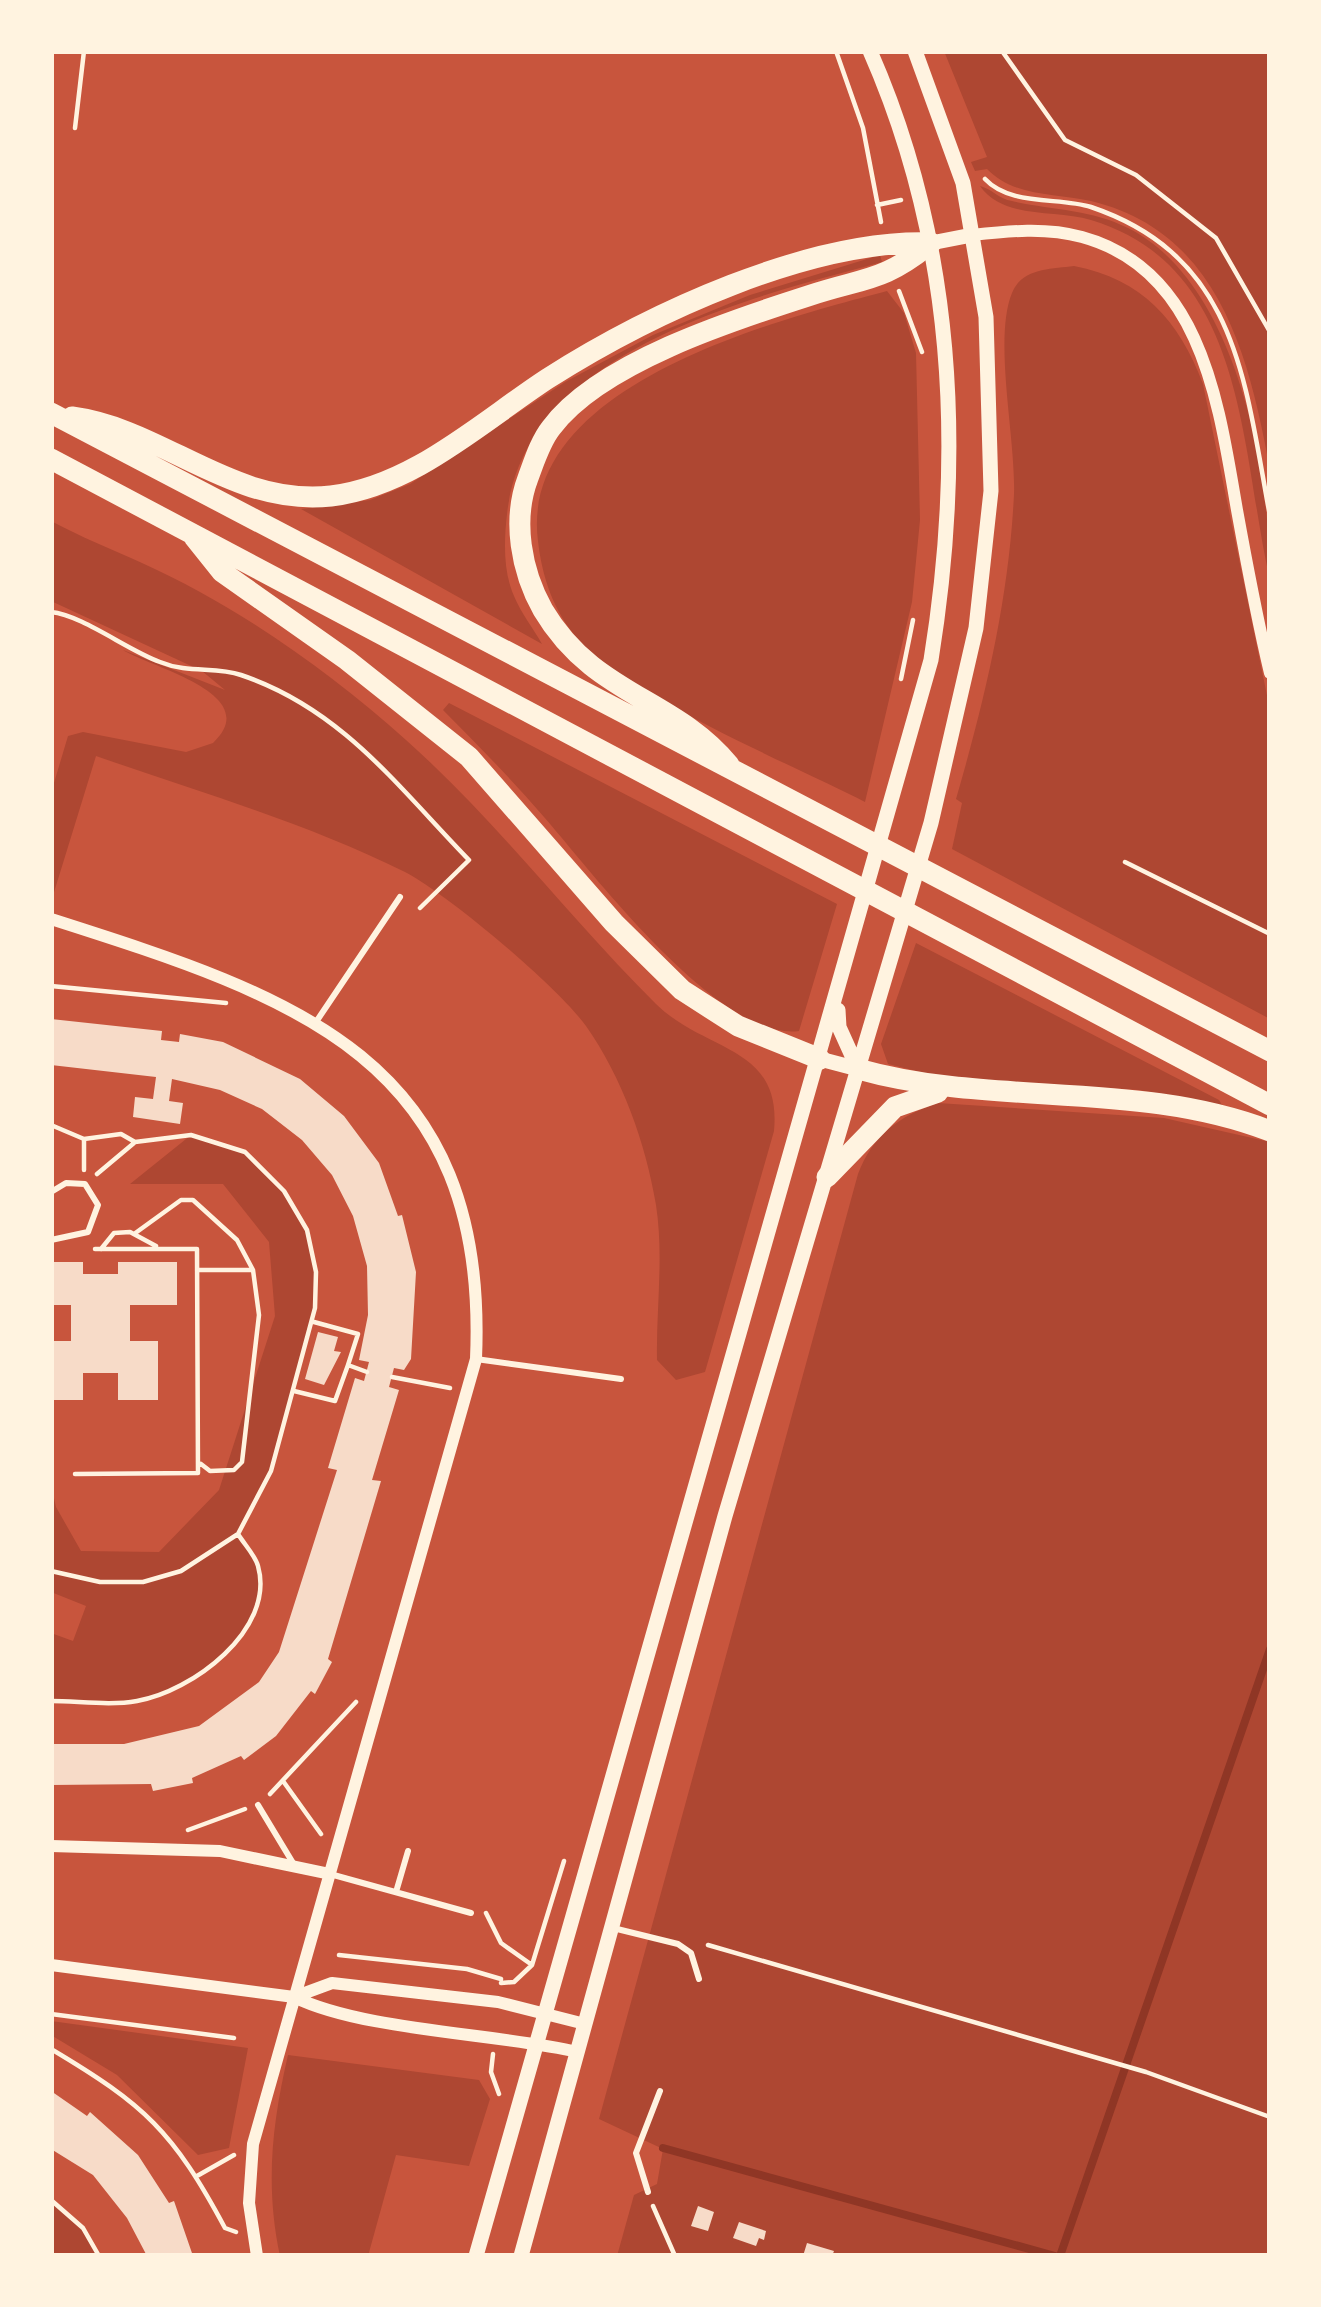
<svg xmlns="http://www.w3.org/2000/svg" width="1321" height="2307" viewBox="0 0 1321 2307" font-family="Signika,sans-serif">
	<rect width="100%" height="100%" fill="#c8553d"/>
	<path fill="#ae4732" d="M944,51H1270V469C1249,357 1220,232 1091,201C1055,193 1014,197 987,169L975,171L971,162L987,157Z
		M980,186C992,189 999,199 1012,201C1051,210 1091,209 1128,228C1236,282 1270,469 1270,580C1240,451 1248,267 1091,220C1055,209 1004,220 980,186Z
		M880,255L882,262C750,298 525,350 507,514C504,541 503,571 514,596C521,613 533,628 542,644L301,509L370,500L410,484L565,382L653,335L750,295Z
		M1074,266C1142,279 1179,320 1203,384L1270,710V1019L952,849L962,803L956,799C985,699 1009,599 1014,494C1016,439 993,339 1012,293C1022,268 1051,269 1074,266Z
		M887,291L904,313L916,353L920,520L912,602L865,802C789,763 633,699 579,640C554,613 542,577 538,541C518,386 774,321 887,291Z
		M51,521C81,537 111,549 142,563C236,605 329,671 406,740C497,821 569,918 656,1004C706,1053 782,1045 774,1131L705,1372L676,1380L657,1360C656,1308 664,1257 656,1205C646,1144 622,1077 586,1026C558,987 449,895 405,872C307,823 199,792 96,756L51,902V793L68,736L83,732L186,752L213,743C265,694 152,668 123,650L225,690L202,671L51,601Z
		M449,703L837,904L799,1031C720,1042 592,872 544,817C512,780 478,745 443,710Z
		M916,943L1219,1100L1222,1105L1139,1090L941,1077L888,1064L881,1044Z
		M938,1103L1164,1118L1270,1142V2256H617L634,2195L657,2184L663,2149L599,2119L858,1174C873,1135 899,1116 938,1103Z
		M191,1135L245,1152L284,1191L307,1230L316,1272L315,1308L271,1471L238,1534C244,1544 255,1555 258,1566C276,1630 191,1692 137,1701C110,1706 78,1701 51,1701V1633L73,1641L86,1606L51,1592V1485L56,1507L81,1551L159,1552L219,1490L275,1316L269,1242L223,1184H130Z
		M51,2021L248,2048L229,2148L198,2155L117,2075L51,2035Z
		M288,2055L479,2080L490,2099L469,2166L396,2155L368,2256H280C265,2186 272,2124 288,2055Z
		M51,2200L83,2228L99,2256H51Z"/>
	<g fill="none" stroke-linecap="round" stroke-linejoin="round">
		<path stroke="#8f3625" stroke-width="8" d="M663,2148L1055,2256
			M1060,2256L1270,1649"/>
	</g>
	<path fill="#f7dbc8" d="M51,1019L162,1031L161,1040L179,1042L180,1034L223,1042L300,1079L344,1116L379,1163L398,1216L402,1215L416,1272L411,1359L404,1370L394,1368L389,1387L399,1390L372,1480L381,1481L328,1659L332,1662L315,1694L311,1691L276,1736L244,1760L241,1756L192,1778L193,1783L153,1791L151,1784L51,1785V1744H124L199,1726L259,1682L279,1652L337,1470L328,1468L355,1378L364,1381L369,1362L359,1360L368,1315L367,1266L353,1216L332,1175L302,1140L262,1109L220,1090L172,1079L169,1101L183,1103L180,1124L133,1117L135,1097L153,1099L156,1077L51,1065Z
		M51,1262H83V1274H118V1262H177V1305H130V1341H158V1400H118V1373H83V1400H51V1341H71V1305H51Z
		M318,1332L338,1337L334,1351L341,1352L324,1385L305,1379Z
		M51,2091L87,2116L90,2112L138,2155L169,2203L174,2201L193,2256H147L127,2218L93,2175L51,2149Z
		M698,2206L714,2212L708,2231L691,2226Z
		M739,2222L766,2231L764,2240L759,2238L756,2246L733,2238Z
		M807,2243L834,2251L832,2256H803Z"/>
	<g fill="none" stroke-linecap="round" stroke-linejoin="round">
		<path stroke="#fff3e0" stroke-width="4.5" d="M836,51L863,128L881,222
			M1002,51L1065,140L1136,175L1216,238L1270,332
			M75,128L84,51
			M985,179C1010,206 1059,197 1091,207C1239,257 1245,385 1270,516
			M877,205L901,200
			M899,291L922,352
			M51,612C82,615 127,650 160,662C189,674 215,666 241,675C342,709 398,787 469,860L420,908
			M901,679L913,620
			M1125,862L1270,934
			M51,986L226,1003
			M51,1125L84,1139L121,1134L135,1142L191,1135L245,1152L284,1191L307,1230L316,1272L315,1308L271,1471L238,1534L181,1571L143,1582H100L51,1571
			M84,1139V1170
			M97,1174L134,1143
			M134,1234L181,1200H193L237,1240L253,1270H197
			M101,1249L114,1233L130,1232L156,1246
			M314,1322L358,1334L348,1365
			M392,1377L450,1388
			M294,1391L335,1401L348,1365L367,1372
			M201,1464L210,1471L234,1470L242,1462L259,1315L253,1270
			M75,1474L198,1473L197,1249H95
			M51,1701C78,1701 110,1706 137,1701C191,1692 276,1630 258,1566C255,1555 244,1544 238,1534
			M283,1781L321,1834
			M270,1794L356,1702
			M188,1830L245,1809
			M486,1913L501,1943L532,1965
			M708,1945L1146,2072L1270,2117
			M339,1955L467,1969L501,1979
			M501,1983L514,1982L532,1965L564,1861
			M51,2014L234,2038
			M51,2049C145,2105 173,2131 225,2228L236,2232
			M493,2054L491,2072L499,2094
			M197,2176L234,2155
			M51,2200L83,2228L99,2256
			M653,2206L675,2256"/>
		<path stroke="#fff3e0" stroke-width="6" d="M316,1022L400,897
			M51,1192L66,1183L85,1184L98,1205L88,1232L51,1240
			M476,1359L621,1379
			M258,1805L293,1863
			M330,1874L471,1913
			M396,1892L408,1851
			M613,1928L678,1944L691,1953L699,1979
			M648,2192L636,2153L660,2091"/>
		<path stroke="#fff3e0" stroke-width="12" d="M972,235C1009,231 1046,227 1082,237C1203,270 1219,407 1237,510C1247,565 1257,619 1270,673
			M51,919C295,997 489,1058 476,1359L253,2144L249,2203L257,2256
			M51,1846L220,1851L330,1874
			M51,1965L294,1997C364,2031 495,2033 578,2052
			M294,1997L332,1983L498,2002L585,2024"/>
		<path stroke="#fff3e0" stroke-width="15" d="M931,243L972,235
			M838,1010L839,1027L858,1069
			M820,1059L858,1069
			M476,2256L931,660C964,455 955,244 870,51
			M521,2256L725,1516L931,823L976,628L991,491L986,317L963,183L915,51"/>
		<path stroke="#fff3e0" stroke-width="21" d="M51,413L1270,1051
			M72,417C163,429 233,507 331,496C413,486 480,423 547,379C649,314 809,239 931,243
			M51,459L1270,1105
			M194,537L222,572L347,660L469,757L614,923L682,990L738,1026L820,1059
			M729,765C673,697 594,696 543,610C521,571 512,520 528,478C534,462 540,442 551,428C599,363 733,320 808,296C865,277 882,283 931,243
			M858,1069C992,1107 1139,1080 1270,1131
			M827,1177L895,1107L938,1092"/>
	</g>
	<rect width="1321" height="2307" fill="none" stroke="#fff3e0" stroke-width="108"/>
</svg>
